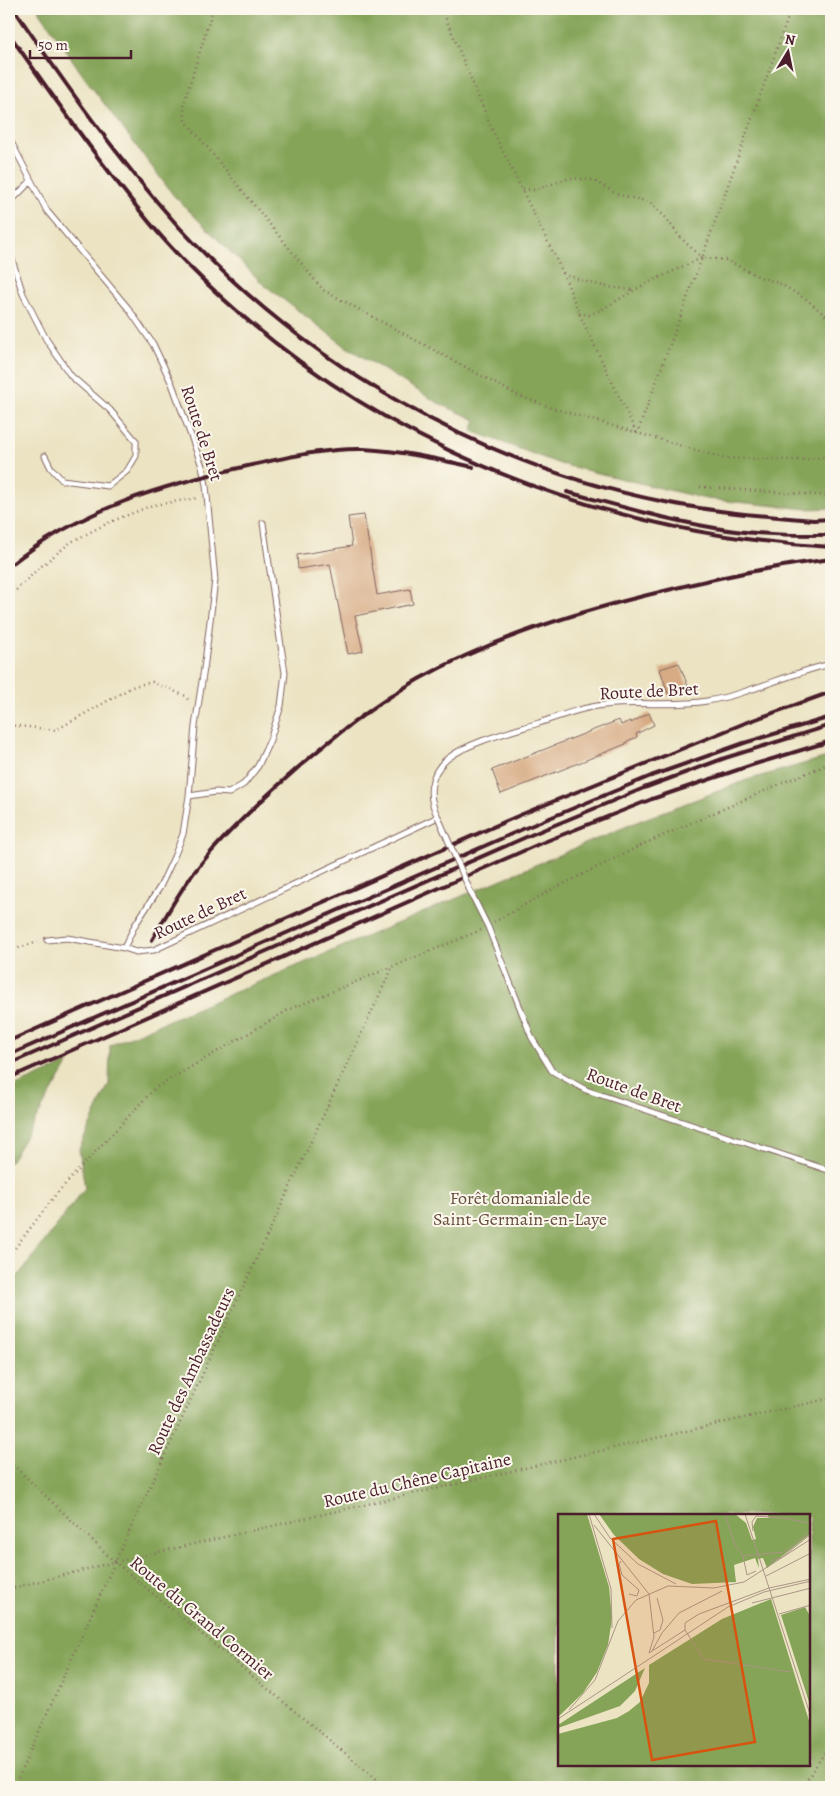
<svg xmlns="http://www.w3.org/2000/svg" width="840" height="1796" viewBox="0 0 840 1796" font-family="Alegreya,serif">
	<rect width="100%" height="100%" fill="#fbf7ec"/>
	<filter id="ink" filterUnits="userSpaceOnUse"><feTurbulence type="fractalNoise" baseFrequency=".02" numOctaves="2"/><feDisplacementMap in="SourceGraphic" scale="10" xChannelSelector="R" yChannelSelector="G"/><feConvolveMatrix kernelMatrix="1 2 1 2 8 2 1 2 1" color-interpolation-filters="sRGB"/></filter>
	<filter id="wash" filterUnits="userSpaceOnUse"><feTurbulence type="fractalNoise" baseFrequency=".0096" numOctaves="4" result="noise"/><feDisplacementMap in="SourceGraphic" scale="20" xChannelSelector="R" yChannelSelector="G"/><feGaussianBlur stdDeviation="1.12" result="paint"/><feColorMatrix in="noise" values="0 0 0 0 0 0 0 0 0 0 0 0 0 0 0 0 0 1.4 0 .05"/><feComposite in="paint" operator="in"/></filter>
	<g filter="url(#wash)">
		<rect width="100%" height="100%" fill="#ebe3c2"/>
		<path fill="#85a458" stroke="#686242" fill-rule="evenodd" d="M38,9H831V508L807,509L706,499L560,464L472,431L476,420L438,403L345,346L263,284L174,196L84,77Z
			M831,756V1787H9V1288L85,1188L79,1149L109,1084L110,1045L639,821L747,780ZM559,1515H809V1765H559Z
			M69,1063L17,1151L9,1163V1089Z"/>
		<g id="blocks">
			<path fill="#d7ab84" d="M364,515L377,595L410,589L413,604L355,616L363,651L348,654L330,564L298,569L297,555L352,546L348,517Z
				M679,663L689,689L669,697L660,669Z
				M649,713L654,725L636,734L637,737L626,742V744L501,794L492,770L619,720L621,725L630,721L631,723Z"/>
		</g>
	</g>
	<g filter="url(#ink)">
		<use href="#blocks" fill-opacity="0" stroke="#826460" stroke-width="1"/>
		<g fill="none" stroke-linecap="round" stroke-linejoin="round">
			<defs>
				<path id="lane" d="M9,138L47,211L128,308L153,344L172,384L202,466L206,485L215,580L205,662L195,726L189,796L183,834L174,857L160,887L135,925L124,948L136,952L154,950L438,817C427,797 429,774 447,759C468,742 513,731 539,723C560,716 583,707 605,705C639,701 674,707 707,701C750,694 789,673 831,664
					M9,203L31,181
					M9,250L23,294L46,339L71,376L110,410L136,441V456L127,471L108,486L62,480L51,468L45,456
					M189,796L216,792L229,793L244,784L258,766L270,740L281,706L285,673L263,523
					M471,893L488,927L532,1038L552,1071L586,1090L831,1171
					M47,940L67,938L124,948"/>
			</defs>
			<use href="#lane" stroke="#826460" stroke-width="7"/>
			<path stroke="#826460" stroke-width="2.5" stroke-dasharray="1 4" stroke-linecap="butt" d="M213,9L184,103L185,120L323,290L517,395L552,408L723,458L800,460L831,456
				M442,9L491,127L563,273L579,313L637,434
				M523,189L534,190L570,178L593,180L619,195L650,202L666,218L680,237L702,258
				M563,273C587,284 609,288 635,290
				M579,313L589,315L601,310L643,285L702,258L726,260L762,278L779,283L806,299L831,320
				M637,434L702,258L791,9
				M700,487L831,496
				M9,597L39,568L71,542L110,522L153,505L198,498
				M9,725L56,730L134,686L152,682L186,696L189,702
				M494,922L551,890L646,843L787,781L831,763
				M9,951L38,942
				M9,1256L57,1193L155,1088L290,1009L481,930
				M9,1461L115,1562L386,1787
				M9,1589L115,1562L831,1398
				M14,1787L115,1562L392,968
				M802,1787L831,1743"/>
			<use href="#lane" stroke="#fff" stroke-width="5"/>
			<path stroke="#4a1f2b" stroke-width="4" d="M14,9C65,84 118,159 179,227C307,366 480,465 665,502C714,512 764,516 813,520L831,519
				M9,34C44,84 79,134 117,182C139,210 161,238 186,263C357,437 589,534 831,547
				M567,492C620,506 673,522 728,530C762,535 797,535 831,535
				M9,566C83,508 162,485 252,465C289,457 326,448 364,449C401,451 437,459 473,467
				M152,940C167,914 181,888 200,865C225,834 254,807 283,781C325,743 370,707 419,679C495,637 580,611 664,591C719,577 774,566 831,559
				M9,1041L520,815L745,723L831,692
				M9,1055L523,829L651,776L744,743L831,717
				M9,1064L533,834L644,788L725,758L831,725
				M9,1078L539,844L652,799L752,765L831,741"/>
			<defs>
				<path id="lane-bridge" d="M438,817L471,893"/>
			</defs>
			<use href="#lane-bridge" stroke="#826460" stroke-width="7" stroke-linecap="butt"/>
			<use href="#lane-bridge" stroke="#fff" stroke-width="5"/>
		</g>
	</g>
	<g text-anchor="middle" stroke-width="4" stroke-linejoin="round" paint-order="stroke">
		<g font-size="18" fill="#4a1f2b" stroke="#fbf7ec">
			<text transform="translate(202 433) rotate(72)" y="6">Route de Bret</text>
			<text transform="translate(649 691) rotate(-3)" y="6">Route de Bret</text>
			<text transform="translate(200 913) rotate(-25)" y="6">Route de Bret</text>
			<text transform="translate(634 1090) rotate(20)" y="6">Route de Bret</text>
			<text transform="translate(191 1371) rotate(-65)" y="6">Route des Ambassadeurs</text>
			<text transform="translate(417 1480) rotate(-13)" y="6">Route du Chêne Capitaine</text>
			<text transform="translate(202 1618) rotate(40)" y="6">Route du Grand Cormier</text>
		</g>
		<g font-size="18" fill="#664e3c" stroke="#fbf7ec">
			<text x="520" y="1204">Forêt domaniale de<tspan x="520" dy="21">Saint-Germain-en-Laye</tspan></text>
		</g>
	</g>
	<g transform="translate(558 1514)">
		<rect width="252" height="252" fill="#ebe3c2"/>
		<path d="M0,0H29L51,73L54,104L50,131L39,158L25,179L0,203ZM41,0H177L188,9L194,26L198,25L195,13L199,4H211L209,0H252V20L209,54L205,44L200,45L201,54L197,44L176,51L178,68L134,70L105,60L81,45L56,21ZM213,85L252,210V252H0V220L59,204L71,197L82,188L91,169V151L164,105ZM247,93L252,102V191L223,101ZM87,154L77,177L62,192L0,214V211Z" fill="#85a458"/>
		<path fill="none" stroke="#ab9586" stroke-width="1" d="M31,0L53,75L54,114M36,0L52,24L80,50L118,70M167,0L177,31L185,42L226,38L253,17M187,0L253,203M224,4L253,9M36,11L91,80L96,123L91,139L127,116V109L141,100L211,74L253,65M195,17L194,8L198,2L224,4M185,42L189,61L198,57M63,47L61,50L64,61L81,76L79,82L71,80M213,47L223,44L253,20M208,62L253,39M194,89L253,74M221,100L253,91M127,116L146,145L233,158M96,119L102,116L105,106L99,84M94,137L104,119L121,99L164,77M11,196L37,166L60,107L78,86L110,72L156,74L186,68L253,25M0,205L170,93L206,78L253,67"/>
		<path fill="#d8530f" fill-opacity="0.15" stroke="#d8530f" stroke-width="2.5" d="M158,7L197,228L94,246L55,25Z"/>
		<rect width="252" height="252" fill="none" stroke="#4a1f2b" stroke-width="2.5"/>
	</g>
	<rect width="840" height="1796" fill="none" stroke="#fbf7ec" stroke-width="30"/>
	<g transform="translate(788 52) rotate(10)" stroke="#fbf7ec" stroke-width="4" paint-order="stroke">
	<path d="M0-4L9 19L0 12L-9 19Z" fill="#4a1f2b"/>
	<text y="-8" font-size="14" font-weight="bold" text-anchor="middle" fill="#4a1f2b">N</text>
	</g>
	<path d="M30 50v8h101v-8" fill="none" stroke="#4a1f2b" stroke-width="2.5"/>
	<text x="38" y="50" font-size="15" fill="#4a1f2b" stroke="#fbf7ec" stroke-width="4" paint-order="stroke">50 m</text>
</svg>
